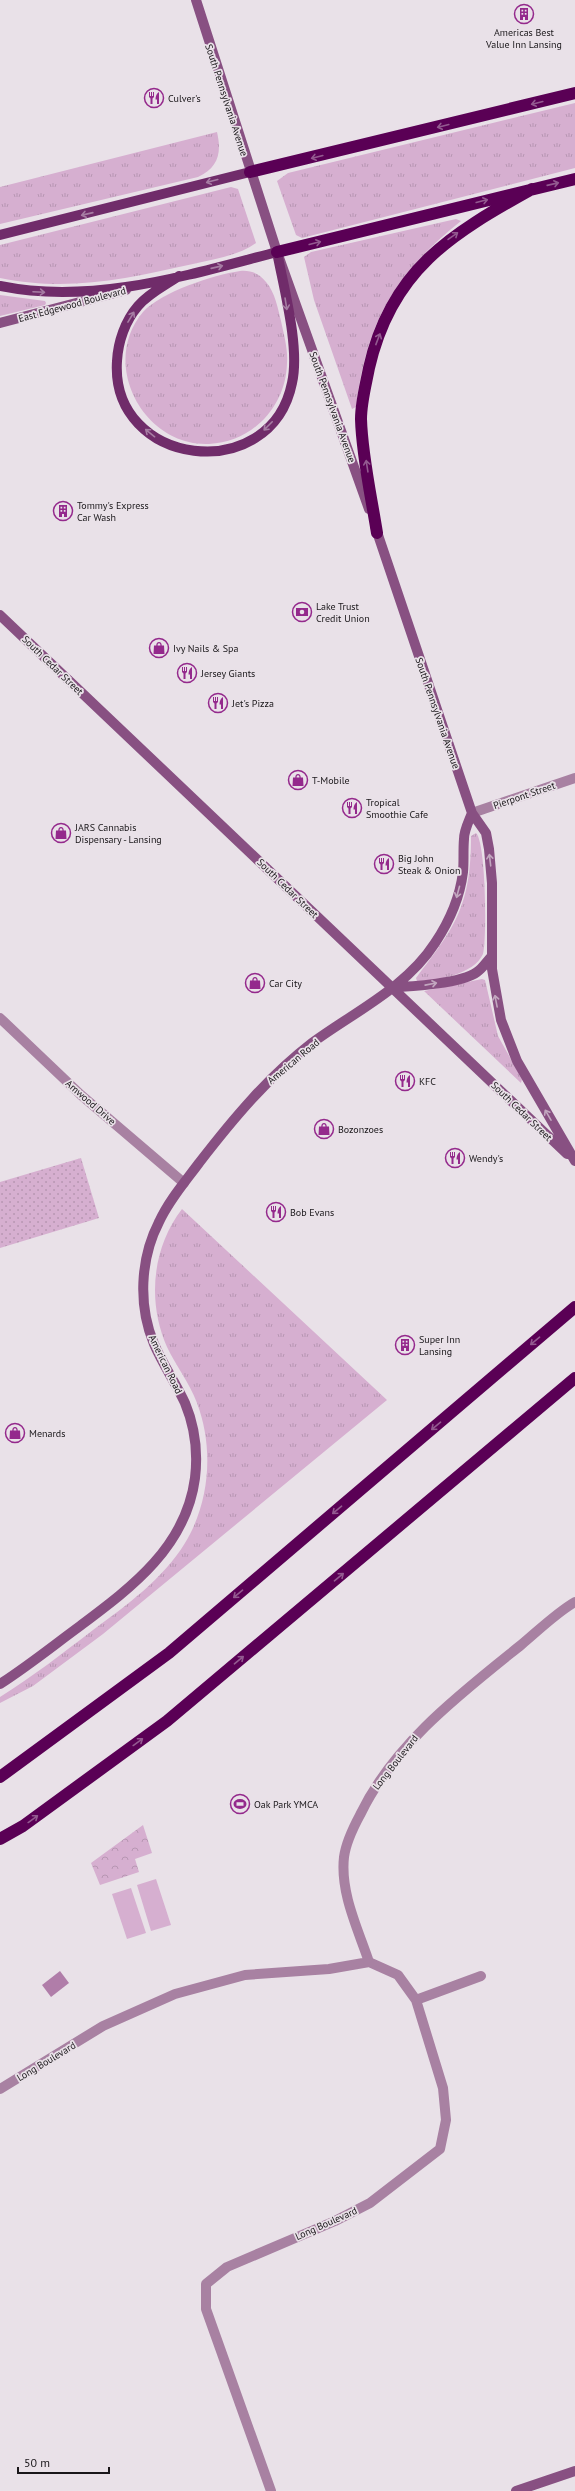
<svg xmlns="http://www.w3.org/2000/svg" width="575" height="2491" viewBox="0 0 575 2491" font-family="'PT Sans',sans-serif">
	<defs>
		<pattern id="grass-tufts" width="24" height="20" patternUnits="userSpaceOnUse"><rect width="24" height="20" fill="#d6afd0"/><path d="M3 7l-1-3M5 7V3M7 7l1-3M15 17l-1-3M17 17v-4M19 17l1-3" fill="none" stroke="#b796b2"/></pattern>
		<pattern id="park-crowns" width="20" height="18" patternUnits="userSpaceOnUse"><rect width="20" height="18" fill="#d6afd0"/><path d="M2 6a3 3 0 1 1 6 0M12 15a3 3 0 1 1 6 0" fill="none" stroke="#b796b2"/></pattern>
		<pattern id="garden-dots" width="8" height="8" patternUnits="userSpaceOnUse"><rect width="8" height="8" fill="#d6afd0"/><path d="M2 2h.1M6 6h.1" fill="none" stroke="#b796b2" stroke-width="1.8" stroke-linecap="round"/></pattern>
	</defs>
	<rect width="100%" height="100%" fill="#e9e1e8"/>
	<path fill="url(#grass-tufts)" d="M575,103V168L302,238L296,235L277,181L288,173Z
		M217,132C222,153 218,168 198,177L0,224V187Z
		M231,187L238,189L256,243C238,256 214,259 193,264C125,279 69,292 0,278V245Z
		M456,219L461,221C394,275 367,321 356,407L352,409L314,300L304,257L311,252Z
		M240,271C250,270 259,273 266,282C275,292 278,309 281,321C284,335 288,349 287,363C286,406 253,442 209,444C144,447 99,364 143,312C161,292 213,275 240,271Z
		M0,295L45,301L46,303L45,305L0,316Z
		M476,833C486,842 487,939 483,954C474,974 438,981 417,981L416,978C456,926 471,905 471,836Z
		M482,979L485,980L498,1036L522,1079L521,1083L424,991Z
		M182,1209L387,1400L103,1634L33,1686L0,1703V1697C32,1677 63,1653 93,1630C127,1605 163,1579 185,1543C210,1502 214,1448 197,1403C189,1382 176,1366 167,1347C147,1302 152,1248 182,1209Z"/>
	<path fill="url(#park-crowns)" d="M143,1825L152,1853L135,1859L139,1872L100,1885L91,1863Z"/>
	<path fill="url(#garden-dots)" d="M81,1158L99,1218L0,1248V1182Z"/>
	<path fill="#d6afd0" d="M156,1879L171,1925L151,1931L137,1885Z
		M131,1888L146,1933L127,1939L112,1894Z"/>
	<path fill="#b07da9" d="M60,1971L69,1983L51,1997L42,1985Z"/>
	<g fill="none" stroke-linecap="round" stroke-linejoin="round">
		<path stroke="#a881a2" stroke-width="10" d="M472,813L575,778
			M0,1018L81,1095L184,1183
			M369,1962C358,1929 340,1893 344,1857C346,1842 353,1828 360,1815C394,1744 460,1694 521,1645C538,1631 556,1613 575,1602
			M416,2000L481,1976
			M0,2089L103,2026L175,1994L245,1975L329,1969L369,1962L398,1975L416,2000L443,2088L446,2120L440,2149L370,2203L335,2221L227,2267L206,2284V2309L271,2491"/>
		<path stroke="#885082" stroke-width="10" d="M196,0L277,252L369,509
			M0,323L126,290
			M375,526L472,813L486,833L489,849L492,883V969L501,1020L517,1061L575,1161
			M0,615L567,1154
			M392,987C411,987 463,983 477,972C483,968 487,961 492,956
			M0,1684C28,1666 54,1645 80,1626C132,1587 186,1547 195,1478C198,1453 195,1427 185,1403C176,1383 163,1365 154,1344C138,1306 140,1259 159,1222C169,1200 185,1182 199,1163C233,1119 268,1077 312,1043C354,1012 406,988 435,943C449,922 460,897 463,872C464,861 463,850 464,839C464,830 469,821 472,813
			M516,2491L575,2471"/>
		<path stroke="#702c6a" stroke-width="10" d="M0,235L250,172
			M0,286C93,305 188,275 277,252C284,289 300,348 292,383C271,487 110,467 117,361C118,342 125,321 138,306C149,293 166,285 179,276"/>
		<path stroke="#5a0055" stroke-width="12" d="M250,172L575,93
			M277,252L575,179
			M377,533C371,495 362,456 361,419C361,402 366,384 369,368C391,270 451,234 532,189
			M0,1777L169,1653L575,1307
			M0,1839L23,1826L167,1721L575,1378"/>
	</g>
	<defs><path id="oneway-shaft" d="M-6 0H5M1.5-3L5.5 0L1.5 3" fill="none" stroke-width="1.6" stroke-linecap="round" stroke-linejoin="round"/></defs>
	<g stroke="#935a90">
		<use href="#oneway-shaft" transform="translate(537 103) rotate(166)"/>
		<use href="#oneway-shaft" transform="translate(443 126) rotate(166)"/>
		<use href="#oneway-shaft" transform="translate(317 157) rotate(166)"/>
		<use href="#oneway-shaft" transform="translate(553 184) rotate(-13)"/>
		<use href="#oneway-shaft" transform="translate(482 201) rotate(-14)"/>
		<use href="#oneway-shaft" transform="translate(453 236) rotate(-35)"/>
		<use href="#oneway-shaft" transform="translate(315 243) rotate(-14)"/>
		<use href="#oneway-shaft" transform="translate(378 339) rotate(-69)"/>
		<use href="#oneway-shaft" transform="translate(367 466) rotate(-99)"/>
		<use href="#oneway-shaft" transform="translate(535 1341) rotate(140)"/>
		<use href="#oneway-shaft" transform="translate(436 1426) rotate(140)"/>
		<use href="#oneway-shaft" transform="translate(337 1510) rotate(140)"/>
		<use href="#oneway-shaft" transform="translate(339 1577) rotate(-40)"/>
		<use href="#oneway-shaft" transform="translate(238 1594) rotate(140)"/>
		<use href="#oneway-shaft" transform="translate(239 1660) rotate(-40)"/>
		<use href="#oneway-shaft" transform="translate(138 1742) rotate(-36)"/>
		<use href="#oneway-shaft" transform="translate(33 1819) rotate(-36)"/>
	</g>
	<g stroke="#a67da3">
		<use href="#oneway-shaft" transform="translate(212 181) rotate(165)"/>
		<use href="#oneway-shaft" transform="translate(87 214) rotate(167)"/>
		<use href="#oneway-shaft" transform="translate(217 267) rotate(-13)"/>
		<use href="#oneway-shaft" transform="translate(39 292) rotate(3)"/>
		<use href="#oneway-shaft" transform="translate(286 304) rotate(81)"/>
		<use href="#oneway-shaft" transform="translate(131 317) rotate(-59)"/>
		<use href="#oneway-shaft" transform="translate(268 426) rotate(135)"/>
		<use href="#oneway-shaft" transform="translate(150 433) rotate(-141)"/>
	</g>
	<g stroke="#c2a7bf">
		<use href="#oneway-shaft" transform="translate(490 860) rotate(-97)"/>
		<use href="#oneway-shaft" transform="translate(458 892) rotate(105)"/>
		<use href="#oneway-shaft" transform="translate(431 984) rotate(-11)"/>
		<use href="#oneway-shaft" transform="translate(496 1001) rotate(-101)"/>
		<use href="#oneway-shaft" transform="translate(548 1115) rotate(-120)"/>
	</g>
	<defs>
		<symbol id="building-ring" viewBox="-11 -11 22 22"><circle r="9.5" fill="#e9e1e8" stroke="#94298c" stroke-width="1.5"/><path d="M-4-6H4V6H1V3H-1V6H-4ZM-2.5-4.3h1.7v1.8h-1.7ZM.8-4.3h1.7v1.8H.8ZM-2.5-1h1.7V.8h-1.7ZM.8-1h1.7V.8H.8Z" fill="#94298c"/></symbol>
		<symbol id="restaurant-ring" viewBox="-11 -11 22 22"><circle r="9.5" fill="#e9e1e8" stroke="#94298c" stroke-width="1.5"/><path d="M-5-6h1v4h1v-4h1v4h1v-4h1v5L-1.5 .5V6h-2V.5L-5-1ZM5-6V6H3V1.5H1.5Q1.5-4 5-6Z" fill="#94298c"/></symbol>
		<symbol id="bank-ring" viewBox="-11 -11 22 22"><circle r="9.5" fill="#e9e1e8" stroke="#94298c" stroke-width="1.5"/><path d="M-6-4H6V4H-6ZM0-2.3a2.3 2.3 0 1 0 0 4.6a2.3 2.3 0 1 0 0-4.6Z" fill="#94298c"/></symbol>
		<symbol id="shop-ring" viewBox="-11 -11 22 22"><circle r="9.5" fill="#e9e1e8" stroke="#94298c" stroke-width="1.5"/><path d="M-5-2.5h2.3a2.7 3.5 0 0 1 5.4 0H5L5.5 6h-11ZM-1.5-2.5h3a1.5 2.3 0 0 0-3 0Z" fill="#94298c"/></symbol>
		<symbol id="stadium-ring" viewBox="-11 -11 22 22"><circle r="9.5" fill="#e9e1e8" stroke="#94298c" stroke-width="1.5"/><path d="M0-5a6.5 5 0 1 0 0 10a6.5 5 0 1 0 0-10ZM-3.5-1.8h7v3.6h-7Z" fill="#94298c"/></symbol>
	</defs>
	<g fill-rule="evenodd">
		<use href="#building-ring" x="513" y="3" width="22" height="22"/>
		<use href="#restaurant-ring" x="143" y="87" width="22" height="22"/>
		<use href="#building-ring" x="52" y="500" width="22" height="22"/>
		<use href="#bank-ring" x="291" y="601" width="22" height="22"/>
		<use href="#shop-ring" x="148" y="637" width="22" height="22"/>
		<use href="#restaurant-ring" x="176" y="662" width="22" height="22"/>
		<use href="#restaurant-ring" x="207" y="692" width="22" height="22"/>
		<use href="#shop-ring" x="287" y="769" width="22" height="22"/>
		<use href="#restaurant-ring" x="341" y="797" width="22" height="22"/>
		<use href="#shop-ring" x="50" y="822" width="22" height="22"/>
		<use href="#restaurant-ring" x="373" y="853" width="22" height="22"/>
		<use href="#shop-ring" x="244" y="972" width="22" height="22"/>
		<use href="#restaurant-ring" x="394" y="1070" width="22" height="22"/>
		<use href="#shop-ring" x="313" y="1118" width="22" height="22"/>
		<use href="#restaurant-ring" x="444" y="1147" width="22" height="22"/>
		<use href="#restaurant-ring" x="265" y="1201" width="22" height="22"/>
		<use href="#building-ring" x="394" y="1334" width="22" height="22"/>
		<use href="#shop-ring" x="4" y="1422" width="22" height="22"/>
		<use href="#stadium-ring" x="229" y="1793" width="22" height="22"/>
	</g>
	<g text-anchor="middle" stroke-width="3.5" stroke-linejoin="round" paint-order="stroke">
		<g font-size="10" fill="#1a171a" stroke="#e9e1e8" text-anchor="start">
			<text x="524" y="36" text-anchor="middle">Americas Best<tspan x="524" dy="12">Value Inn Lansing</tspan></text>
			<text x="168" y="102">Culver's</text>
			<text x="77" y="509">Tommy's Express<tspan x="77" dy="12">Car Wash</tspan></text>
			<text x="316" y="610">Lake Trust<tspan x="316" dy="12">Credit Union</tspan></text>
			<text x="173" y="652">Ivy Nails &amp; Spa</text>
			<text x="201" y="677">Jersey Giants</text>
			<text x="232" y="707">Jet's Pizza</text>
			<text x="312" y="784">T-Mobile</text>
			<text x="366" y="806">Tropical<tspan x="366" dy="12">Smoothie Cafe</tspan></text>
			<text x="75" y="831">JARS Cannabis<tspan x="75" dy="12">Dispensary - Lansing</tspan></text>
			<text x="398" y="862">Big John<tspan x="398" dy="12">Steak &amp; Onion</tspan></text>
			<text x="269" y="987">Car City</text>
			<text x="419" y="1085">KFC</text>
			<text x="338" y="1133">Bozonzoes</text>
			<text x="469" y="1162">Wendy's</text>
			<text x="290" y="1216">Bob Evans</text>
			<text x="419" y="1343">Super Inn<tspan x="419" dy="12">Lansing</tspan></text>
			<text x="29" y="1437">Menards</text>
			<text x="254" y="1808">Oak Park YMCA</text>
		</g>
		<g font-size="10" fill="#1a171a" stroke="#e9e1e8">
			<text transform="translate(227 100) rotate(72)" y="4">South Pennsylvania Avenue</text>
			<text transform="translate(72 304) rotate(-15)" y="4">East Edgewood Boulevard</text>
			<text transform="translate(333 407) rotate(70)" y="4">South Pennsylvania Avenue</text>
			<text transform="translate(53 665) rotate(44)" y="4">South Cedar Street</text>
			<text transform="translate(438 713) rotate(71)" y="4">South Pennsylvania Avenue</text>
			<text transform="translate(524 795) rotate(-19)" y="4">Pierpont Street</text>
			<text transform="translate(288 888) rotate(44)" y="4">South Cedar Street</text>
			<text transform="translate(293 1061) rotate(-40)" y="4">American Road</text>
			<text transform="translate(91 1102) rotate(41)" y="4">Amwood Drive</text>
			<text transform="translate(522 1111) rotate(44)" y="4">South Cedar Street</text>
			<text transform="translate(166 1364) rotate(64)" y="4">American Road</text>
			<text transform="translate(395 1762) rotate(-52)" y="4">Long Boulevard</text>
			<text transform="translate(46 2061) rotate(-31)" y="4">Long Boulevard</text>
			<text transform="translate(326 2223) rotate(-24)" y="4">Long Boulevard</text>
		</g>
	</g>
	<path d="M18 2467v6h91v-6" fill="none" stroke="#1a171a" stroke-width="2"/>
	<text x="24" y="2467" font-size="12" fill="#1a171a" stroke="#e9e1e8" stroke-width="3" paint-order="stroke">50 m</text>
</svg>
